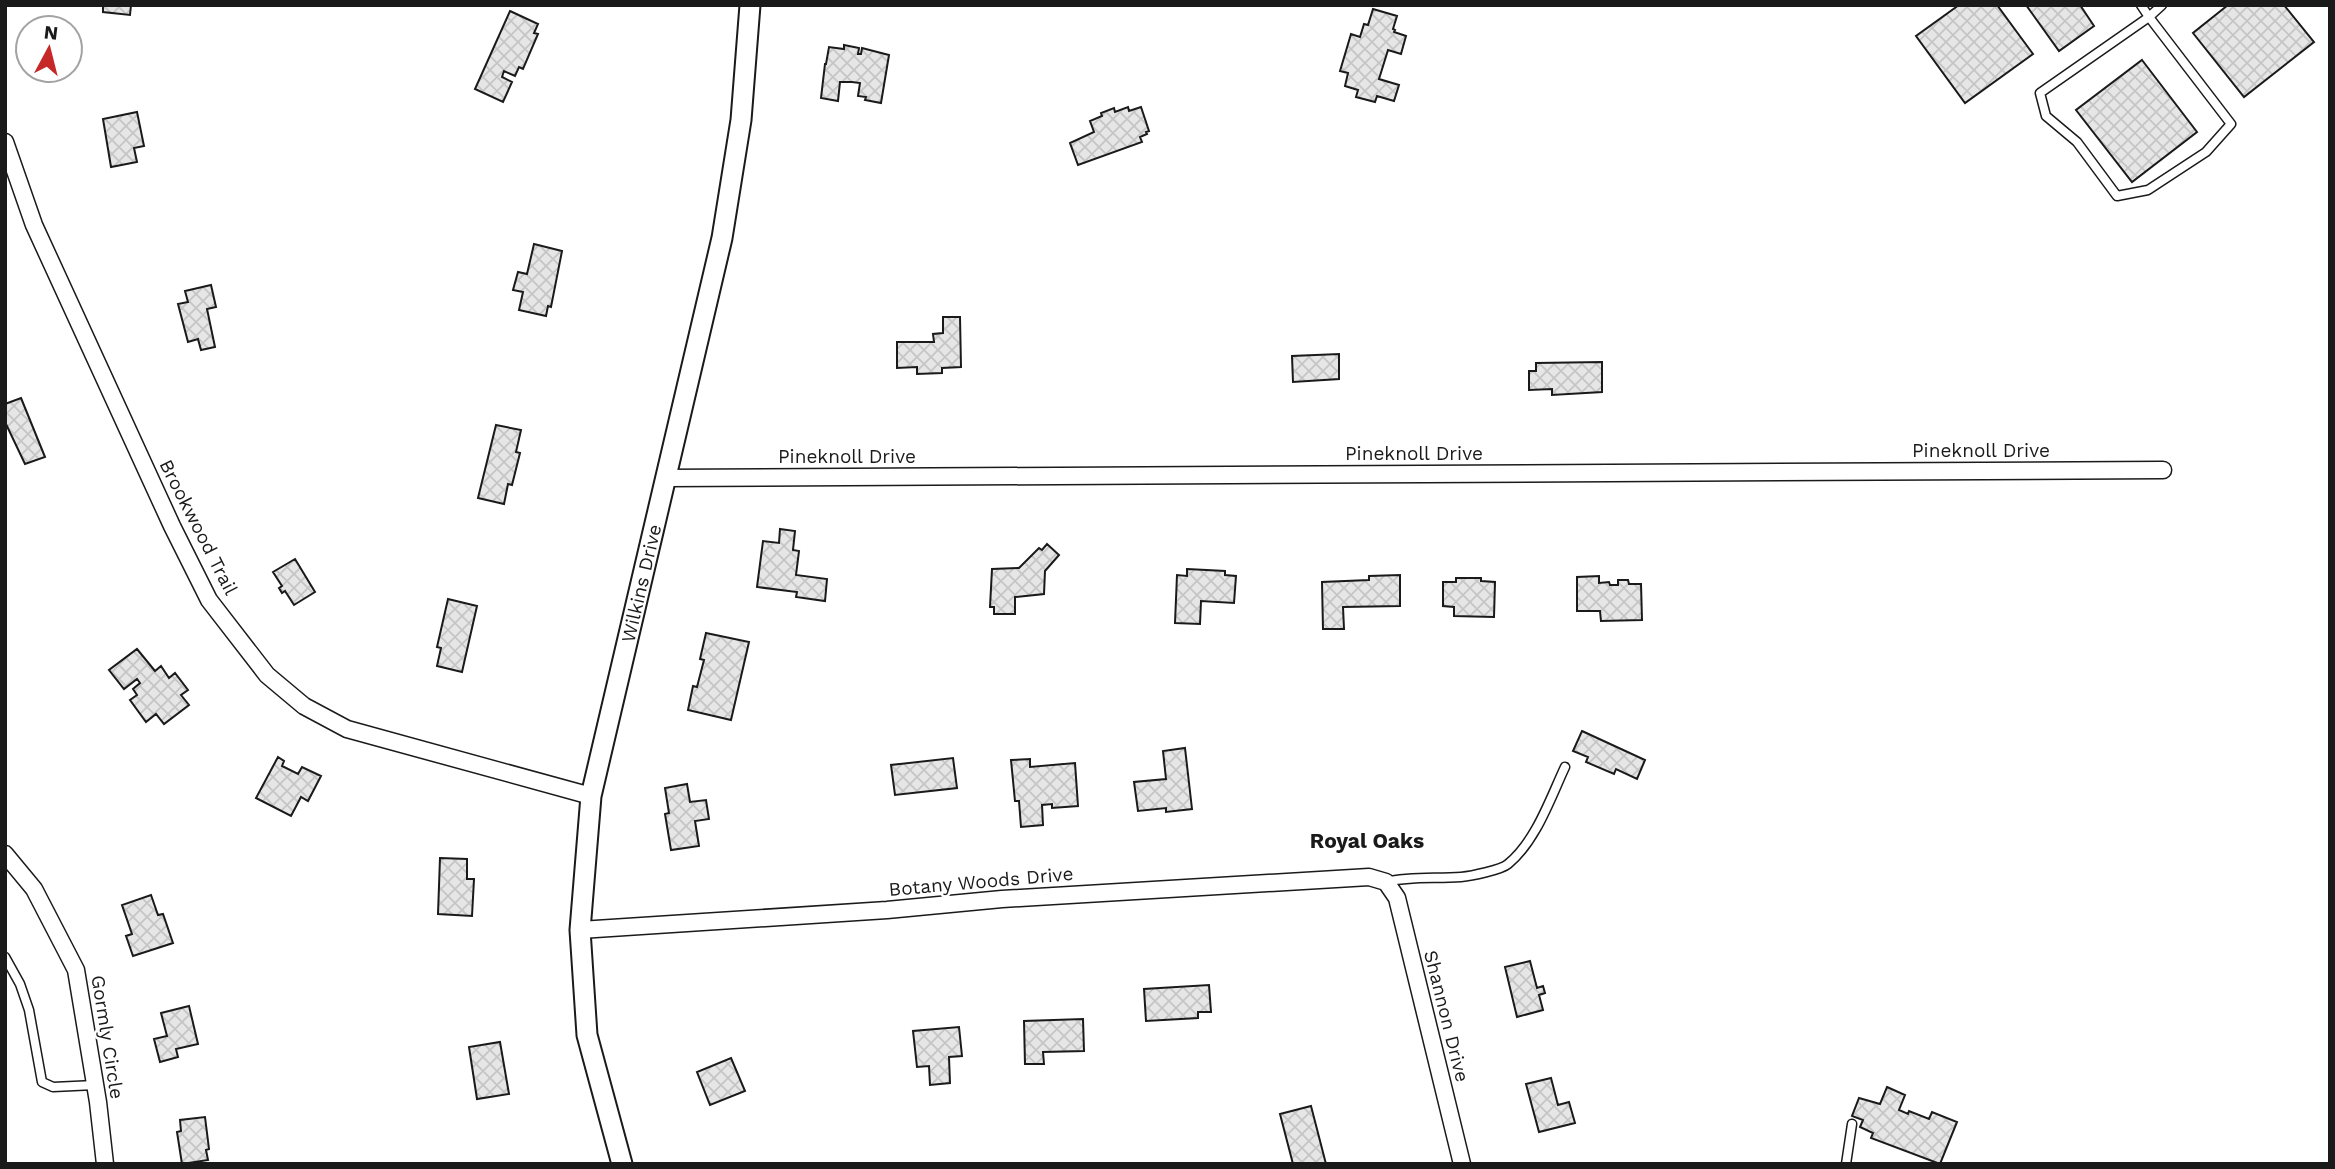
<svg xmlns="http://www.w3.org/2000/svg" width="2335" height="1169" viewBox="0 0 2335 1169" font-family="'Work Sans',sans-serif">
	<defs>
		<pattern id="building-cross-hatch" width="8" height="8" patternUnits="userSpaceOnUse" patternTransform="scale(1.75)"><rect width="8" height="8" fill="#e6e6e6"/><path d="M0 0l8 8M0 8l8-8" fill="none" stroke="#c5c5c5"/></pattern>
	</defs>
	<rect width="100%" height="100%" fill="#fff"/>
	<path fill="url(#building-cross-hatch)" stroke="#1a1a1a" stroke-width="2" d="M103,5H131L130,15L103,12Z
		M1959,5H1997L2033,54L1965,103L1916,36Z
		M2026,5H2080L2094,26L2059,51Z
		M2228,5H2284L2314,42L2244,97L2193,33Z
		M1373,9L1397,16L1393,29L1395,30L1394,32L1406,36L1401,54L1388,50L1379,79L1399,85L1394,101L1377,96L1375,102L1356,97L1358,90L1345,86L1348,73L1340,71L1351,34L1360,37L1364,24L1368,25Z
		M510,11L538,24L534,33L538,34L523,69L519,67L515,76L504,71L502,77L512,82L503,102L475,89Z
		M844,45L859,48L858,54H861L862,48L889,55L881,103L865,100L866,97L858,96L860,83L852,82H840L838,101L821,98L825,64H826L829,47L844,49Z
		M2142,60L2197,132L2132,182L2076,110Z
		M1128,107L1129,111L1141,107L1149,131L1146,132L1147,134L1140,137L1142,142L1078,165L1070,143L1094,132L1090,121L1102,116L1101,113L1114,108L1115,112Z
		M137,112L144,146L134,148L137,162L111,167L103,119Z
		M534,244L562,251L551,307L548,306L546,316L519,310L523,292L513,290L518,272L527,274Z
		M211,285L216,307L207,309L215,347L201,350L198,339L188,342L178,304L188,302L185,291Z
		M943,317H960L961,367L942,368V373L917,374V367L897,368V342H934L933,334L943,333Z
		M1339,354V379L1293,382L1292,356Z
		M1602,362V392L1552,395V389L1529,390V371H1536V363Z
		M21,398L45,457L25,464L5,422V404Z
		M496,425L521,430L516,452L520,453L512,485L508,484L504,504L478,498Z
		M780,529L795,531L793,550L799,551L796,575L827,579L825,601L796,597L797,592L757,587L763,541L779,543Z
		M1047,544L1059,555L1045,571L1044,594L1015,597V614H994V607H990L992,569L1019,568L1039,548L1042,550Z
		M295,559L315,592L294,605L285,591L282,593L279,588L282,586L273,572Z
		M1187,569L1225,571V575L1236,576L1234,603L1201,601L1200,624L1175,623L1177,575L1187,576Z
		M1400,575V606L1343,607L1344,629H1323L1322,582L1369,580V576Z
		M1599,576V583L1609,582L1610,585H1618V580H1628L1629,584H1641L1642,620L1601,621L1600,611H1577V577Z
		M1456,578H1481V581L1495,582L1494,617L1454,616V607L1443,606V582H1456Z
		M448,599L477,606L462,672L437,666L441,648L437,647Z
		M706,633L749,642L731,720L688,710L693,686L697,687L704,660L700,659Z
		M137,649L155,671L161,666L169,678L175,673L188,690L181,695L189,705L164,724L156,714L146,722L130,700L137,695L133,689L140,683L137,679L124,689L109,670Z
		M1582,731L1645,760L1637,779L1616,769L1614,774L1586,762L1588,757L1573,751Z
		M1185,748L1192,809L1166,812V808L1138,811L1134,782L1166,779L1163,751Z
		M278,757L284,761L282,766L298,774L302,767L321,776L308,801L301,797L291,816L256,798Z
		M953,758L957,788L895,795L891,765Z
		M1030,759V767L1075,763L1078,806L1052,808V804L1042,805L1043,825L1021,827L1019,801H1015L1011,760Z
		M687,784L690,802L706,800L709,819L695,821L699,846L671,850L665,814L669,813L665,788Z
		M440,858L467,859V879H474L472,916L438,914Z
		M151,895L158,915L163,914L173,943L133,956L126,936L132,934L122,905Z
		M1530,961L1537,988L1543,986L1545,993L1539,995L1543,1010L1517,1017L1505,967Z
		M1209,985L1211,1012H1198V1018L1146,1021L1144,989Z
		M189,1006L198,1044L176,1049L178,1057L160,1062L154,1039L167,1036L161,1013Z
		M1083,1019L1084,1051L1043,1052L1044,1064H1025L1024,1021Z
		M959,1027L962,1056L949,1057L950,1083L930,1085L929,1066L917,1067L913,1031Z
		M500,1042L509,1094L477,1099L469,1047Z
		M731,1058L745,1091L710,1105L697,1072Z
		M1551,1078L1558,1105L1569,1102L1575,1123L1539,1132L1526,1084Z
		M1887,1087L1905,1095L1899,1110L1908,1114L1909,1111L1929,1119L1932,1112L1957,1122L1940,1164L1871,1138L1873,1133L1860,1127L1863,1120L1852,1116L1859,1098L1880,1104Z
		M1311,1106L1326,1164H1293L1280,1114Z
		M205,1117L209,1149L206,1150L208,1160L182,1164L177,1132L181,1131L180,1120Z"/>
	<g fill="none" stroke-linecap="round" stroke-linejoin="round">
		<defs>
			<path id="service" d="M2141,5L2149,17L2231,124L2206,152L2148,190L2117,196L2077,142L2046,116L2040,93L2149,17L2162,5
				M1386,882C1411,876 1436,879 1461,877C1471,876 1501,870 1508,864C1536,841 1550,799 1565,767
				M5,957L20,984L29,1010L42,1082L53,1087L95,1085
				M1846,1164L1852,1124"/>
			<path id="minor" d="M5,142L34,225L172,526L209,600L267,675L304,706L347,729L591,796
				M665,478L2163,470
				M5,854L34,889L76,970L98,1102L105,1164
				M580,930L887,910L1002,899L1369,877L1386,882L1397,898L1462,1164"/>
			<g id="tertiary">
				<path id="s1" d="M622,1164L587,1035L580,930L591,796L722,238L741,120L750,5"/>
			</g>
		</defs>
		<use href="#service" stroke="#1a1a1a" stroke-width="11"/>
		<use href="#minor" stroke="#1a1a1a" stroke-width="19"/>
		<use href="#tertiary" stroke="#1a1a1a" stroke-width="23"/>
		<use href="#service" stroke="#fff" stroke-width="8"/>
		<use href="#minor" stroke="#fff" stroke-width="16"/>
		<use href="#tertiary" stroke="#fff" stroke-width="19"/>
	</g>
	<g text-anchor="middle" stroke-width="5" stroke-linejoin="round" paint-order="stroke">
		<g font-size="19" fill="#1a1a1a" stroke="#fff">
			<text x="1981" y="457">Pineknoll Drive</text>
			<text x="1414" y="460">Pineknoll Drive</text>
			<text x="847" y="463">Pineknoll Drive</text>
			<text transform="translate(199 527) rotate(63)" y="7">Brookwood Trail</text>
			<text dy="7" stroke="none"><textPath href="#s1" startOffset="592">Wilkins Drive</textPath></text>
			<text transform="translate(981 881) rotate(-5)" y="7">Botany Woods Drive</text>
			<text transform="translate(1447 1016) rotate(76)" y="7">Shannon Drive</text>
			<text transform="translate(108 1037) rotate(81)" y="7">Gormly Circle</text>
		</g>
		<g font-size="21" font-weight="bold" fill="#1a1a1a" stroke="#fff">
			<text x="1367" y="848">Royal Oaks</text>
		</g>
	</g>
	<rect width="2335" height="1169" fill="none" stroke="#1a1a1a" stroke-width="14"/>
	<g transform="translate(49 49) rotate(7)"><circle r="33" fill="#ffffff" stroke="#a3a3a3" stroke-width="2"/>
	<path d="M0-5L12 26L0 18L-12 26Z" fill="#c62828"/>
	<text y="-10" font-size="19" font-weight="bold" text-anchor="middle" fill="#1a1a1a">N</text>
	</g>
</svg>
